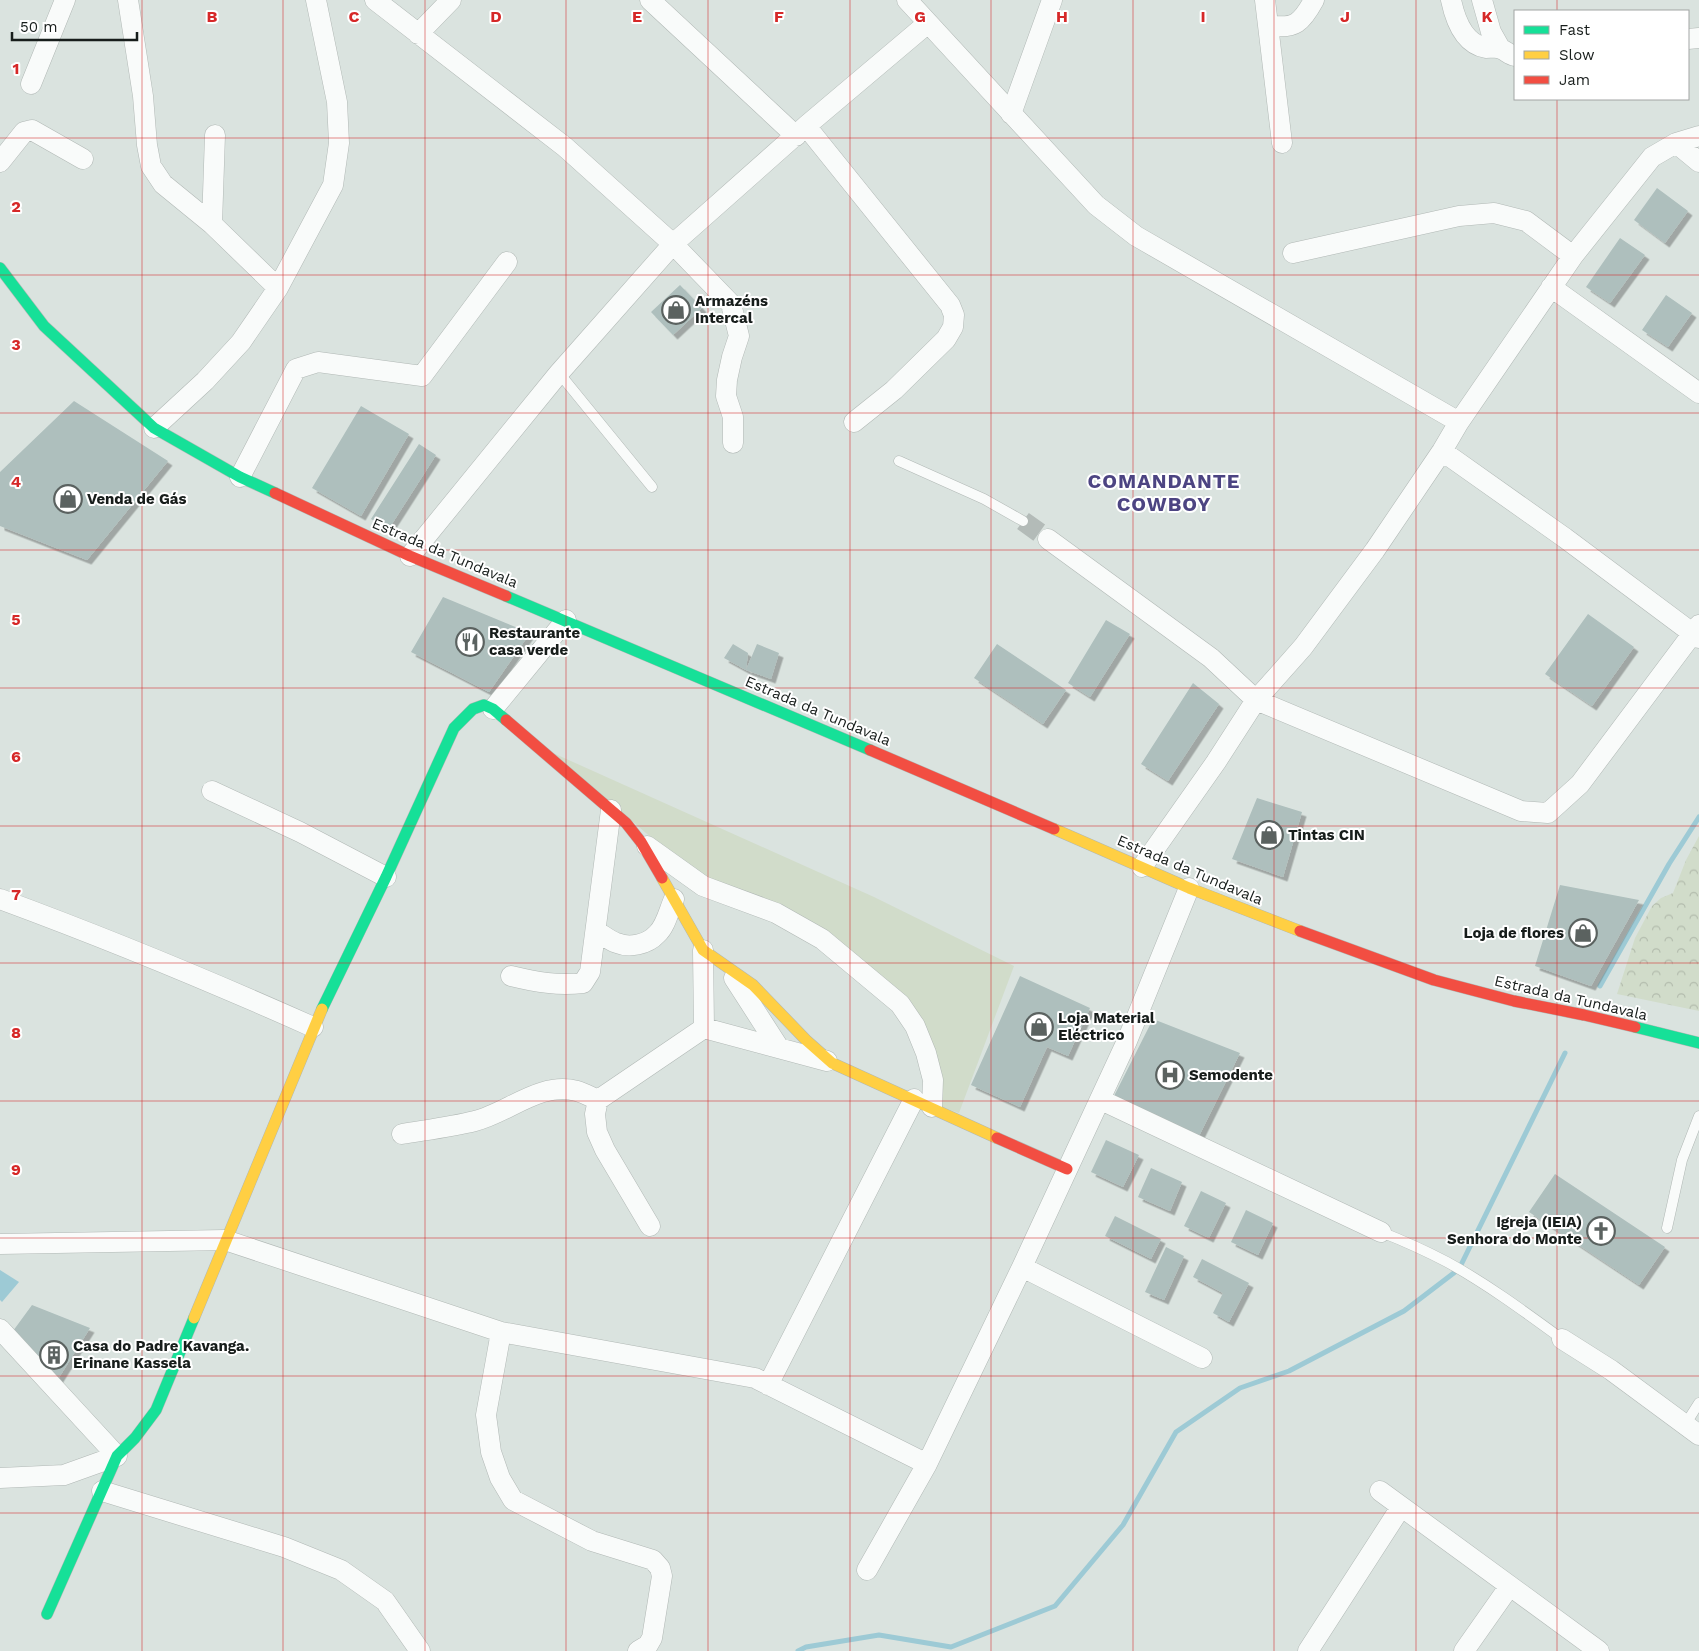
<svg xmlns="http://www.w3.org/2000/svg" width="1699" height="1651" viewBox="0 0 1699 1651" font-family="'Work Sans',sans-serif">
	<defs>
		<pattern id="park-crowns" width="20" height="18" patternUnits="userSpaceOnUse" patternTransform="scale(1.25)"><rect width="20" height="18" fill="#d1dcca"/><path d="M2 6a3 3 0 1 1 6 0M12 15a3 3 0 1 1 6 0" fill="none" stroke="#b3bcad"/></pattern>
		<filter id="shadow"><feDropShadow dx="4.5" dy="4.5" stdDeviation="0" flood-color="#0004"/></filter>
	</defs>
	<rect width="100%" height="100%" fill="#dae3df"/>
	<path fill="#d1dcca" d="M553,753L874,897L1014,966L959,1113L939,1106L901,993L721,888L675,858Z"/>
	<path fill="url(#park-crowns)" d="M1699,836V1011L1617,994L1635,938L1652,906L1661,898L1673,893L1686,860Z"/>
	<path fill="#9dcad5" d="M0,1270L19,1282L2,1302L0,1300Z"/>
	<g fill="none" stroke-linecap="round" stroke-linejoin="round">
		<path stroke="#9dcad5" stroke-width="5" d="M1600,986L1669,864L1699,817
			M798,1651L806,1647L879,1635L951,1647L1055,1606L1123,1525L1176,1432L1240,1388L1289,1371L1404,1311L1459,1269L1565,1053"/>
	</g>
	<path fill="#aebfbd" filter="url(#shadow)" d="M1657,188L1688,211L1665,243L1634,220Z
		M1620,238L1645,255L1610,303L1586,287Z
		M680,285L702,308L673,335L651,312Z
		M1666,295L1692,313L1668,347L1642,330Z
		M74,401L168,461L87,560L0,526V472Z
		M361,406L409,434L361,516L312,488Z
		M419,444L436,455L388,530L371,519Z
		M443,597L530,633L489,692L411,652Z
		M1588,614L1634,647L1592,706L1545,674Z
		M1106,620L1130,634L1090,697L1068,683Z
		M733,644L748,653L746,670L724,658Z
		M757,644L779,653L771,679L746,670Z
		M997,644L1066,690L1043,724L974,678Z
		M1193,683L1219,704L1168,781L1141,764Z
		M1257,798L1302,812L1283,877L1232,859Z
		M1560,885L1639,900L1591,986L1535,966Z
		M1020,976L1090,1008L1068,1056L1047,1047L1020,1107L971,1085Z
		M1153,1019L1240,1053L1199,1136L1114,1096Z
		M1106,1140L1139,1155L1123,1187L1091,1172Z
		M1151,1168L1182,1182L1170,1211L1138,1197Z
		M1555,1174L1665,1247L1639,1285L1529,1212Z
		M1201,1191L1226,1203L1209,1238L1184,1226Z
		M1246,1210L1273,1223L1258,1255L1231,1242Z
		M1115,1216L1161,1239L1151,1259L1105,1236Z
		M1166,1247L1184,1256L1164,1300L1145,1292Z
		M1202,1259L1249,1283L1229,1322L1213,1313L1223,1293L1193,1277Z
		M32,1305L90,1328L58,1379L13,1331Z"/>
	<g fill="none" stroke-linecap="round" stroke-linejoin="round">
		<path stroke="#b3bbb8" stroke-width="20" stroke-dasharray="20 10" stroke-linecap="butt" d="M1023,521L1048,539"/>
		<defs>
			<path id="lane" d="M559,373L652,487
				M899,461L984,499L1023,521
				M1667,1228L1682,1160L1699,1116
				M1381,1232C1404,1241 1426,1251 1447,1262C1487,1284 1525,1312 1562,1339
				M1685,1425L1699,1403"/>
			<path id="street" d="M128,0L143,96L147,145L151,166L163,184L212,224L278,288
				M375,0L565,147L673,244L731,304L739,336L732,357L727,380L726,396L733,417V443
				M650,0L796,136
				M907,0L1096,205L1136,236L1459,422
				M1265,0L1282,143
				M1451,0C1455,19 1464,44 1486,48C1491,48 1497,47 1501,49C1506,51 1510,55 1515,56
				M1482,0L1491,32L1500,48
				M1269,25C1295,30 1302,22 1314,0
				M418,34L451,0
				M1688,39L1699,38
				M31,84L65,0
				M1011,114L1052,0
				M806,126L950,305L954,315L953,327L946,339L894,390L854,422
				M1676,143L1699,162
				M0,162L24,132L32,130L83,159
				M212,224L215,135
				M1293,253L1459,216L1494,213L1526,221L1573,256
				M1551,287L1699,393
				M154,428L205,381L241,342L278,288L333,185L339,143L337,102L316,0
				M1442,451L1565,538L1699,638
				M240,477L296,369L318,362L422,376L507,262
				M1048,539L1211,658L1256,700L1521,811L1548,813L1580,784L1699,625
				M410,556L559,373L673,244L806,126L928,23
				M493,709L566,620
				M212,791L300,832L386,877
				M647,846L703,886L776,913L822,939L900,1004L915,1026L926,1053L933,1080L932,1107
				M1142,867L1216,762L1256,700L1303,647L1375,550L1442,451L1459,422L1573,256L1652,157L1676,143L1699,136
				M0,899C106,938 210,981 313,1027
				M596,931C603,935 610,941 617,943C629,948 647,945 657,934C666,926 669,910 674,899
				M703,950L704,1028
				M511,976C536,982 558,986 583,983L590,972L611,810
				M734,978L779,1048
				M1101,1100L1381,1232
				M402,1134C426,1130 451,1127 475,1121C508,1113 540,1081 577,1091C584,1093 591,1097 598,1100
				M650,1226L605,1150L597,1132L595,1114L598,1100L704,1028L827,1061
				M0,1244L225,1240L501,1332L755,1378L927,1464
				M1022,1267L1202,1358
				M0,1329L117,1456L64,1475L0,1478
				M501,1332L486,1415L491,1452L500,1478L513,1500L592,1541L653,1560L660,1568L662,1576L652,1638L648,1645L638,1651
				M1562,1339L1611,1370L1699,1435
				M768,1385L914,1099
				M102,1491L284,1547L341,1570L385,1601L420,1651
				M1380,1491L1599,1651
				M867,1570L927,1464L1022,1267L1127,1041L1189,888
				M1308,1651L1401,1507
				M1464,1651L1509,1587"/>
			<path id="fast" d="M0,268L44,326L154,428L240,477L275,493
				M506,596L870,750
				M322,1009L386,877L454,728L473,709L484,705L493,709L506,720
				M1635,1027L1699,1043
				M47,1614L117,1456L135,1438L156,1410L194,1318"/>
			<path id="slow" d="M1054,829L1189,888L1300,931
				M662,878L703,950L753,985L806,1040L832,1063L997,1138
				M194,1318L322,1009"/>
			<path id="jam" d="M275,493L410,556L506,596
				M506,720L626,823L641,842L662,878
				M870,750L1054,829
				M1300,931L1434,980L1514,1001L1584,1015L1635,1027
				M997,1138L1067,1169"/>
		</defs>
		<use href="#lane" stroke="#b1b8b5" stroke-width="11"/>
		<use href="#street" stroke="#b1b8b5" stroke-width="21"/>
		<use href="#fast" stroke="#b1b8b5" stroke-width="12"/>
		<use href="#slow" stroke="#b1b8b5" stroke-width="12"/>
		<use href="#jam" stroke="#b1b8b5" stroke-width="12"/>
		<use href="#lane" stroke="#f9fbfa" stroke-width="10"/>
		<use href="#street" stroke="#f9fbfa" stroke-width="20"/>
		<use href="#fast" stroke="#16e098" stroke-width="11"/>
		<use href="#slow" stroke="#ffcf43" stroke-width="11"/>
		<use href="#jam" stroke="#f24e42" stroke-width="11"/>
	</g>
	<path fill="none" stroke="#d62828" stroke-width="1" stroke-opacity="0.55" d="M142,0V1651M283,0V1651M425,0V1651M566,0V1651M708,0V1651M850,0V1651M991,0V1651M1133,0V1651M1274,0V1651M1416,0V1651M1557,0V11M1557,99V1651M0,138H1699M0,275H1699M0,413H1699M0,550H1699M0,688H1699M0,826H1699M0,963H1699M0,1101H1699M0,1238H1699M0,1376H1699M0,1513H1699"/>
	<defs>
		<symbol id="shop-ring" viewBox="-11 -11 22 22"><circle r="9.5" fill="#fff" stroke="#5b6260" stroke-width="1.5"/><path d="M-5-2.5h2.3a2.7 3.5 0 0 1 5.4 0H5L5.5 6h-11ZM-1.5-2.5h3a1.5 2.3 0 0 0-3 0Z" fill="#5b6260"/></symbol>
		<symbol id="restaurant-ring" viewBox="-11 -11 22 22"><circle r="9.5" fill="#fff" stroke="#5b6260" stroke-width="1.5"/><path d="M-5-6h1v4h1v-4h1v4h1v-4h1v5L-1.5 .5V6h-2V.5L-5-1ZM5-6V6H3V1.5H1.5Q1.5-4 5-6Z" fill="#5b6260"/></symbol>
		<symbol id="hospital-ring" viewBox="-11 -11 22 22"><circle r="9.5" fill="#fff" stroke="#5b6260" stroke-width="1.5"/><path d="M-5-5h3v3.5h4V-5h3V5h-3V1.5h-4V5h-3Z" fill="#5b6260"/></symbol>
		<symbol id="church-ring" viewBox="-11 -11 22 22"><circle r="9.5" fill="#fff" stroke="#5b6260" stroke-width="1.5"/><path d="M-1.2-6h2.4v3.5h3.3v2.4h-3.3V6h-2.4V-.1h-3.3v-2.4h3.3Z" fill="#5b6260"/></symbol>
		<symbol id="building-ring" viewBox="-11 -11 22 22"><circle r="9.5" fill="#fff" stroke="#5b6260" stroke-width="1.5"/><path d="M-4-6H4V6H1V3H-1V6H-4ZM-2.5-4.3h1.7v1.8h-1.7ZM.8-4.3h1.7v1.8H.8ZM-2.5-1h1.7V.8h-1.7ZM.8-1h1.7V.8H.8Z" fill="#5b6260"/></symbol>
	</defs>
	<g fill-rule="evenodd">
		<use href="#shop-ring" x="660" y="294" width="32" height="32"/>
		<use href="#shop-ring" x="52" y="483" width="32" height="32"/>
		<use href="#restaurant-ring" x="454" y="626" width="32" height="32"/>
		<use href="#shop-ring" x="1253" y="819" width="32" height="32"/>
		<use href="#shop-ring" x="1567" y="917" width="32" height="32"/>
		<use href="#shop-ring" x="1023" y="1011" width="32" height="32"/>
		<use href="#hospital-ring" x="1154" y="1059" width="32" height="32"/>
		<use href="#church-ring" x="1585" y="1215" width="32" height="32"/>
		<use href="#building-ring" x="38" y="1339" width="32" height="32"/>
	</g>
	<g text-anchor="middle" stroke-width="4" stroke-linejoin="round" paint-order="stroke">
		<g font-size="15" font-weight="bold" fill="#171d1b" stroke="#fff" text-anchor="start">
			<text x="695" y="306">Armazéns<tspan x="695" dy="17">Intercal</tspan></text>
			<text x="87" y="504">Venda de Gás</text>
			<text x="489" y="638">Restaurante<tspan x="489" dy="17">casa verde</tspan></text>
			<text x="1288" y="840">Tintas CIN</text>
			<text x="1564" y="938" text-anchor="end">Loja de flores</text>
			<text x="1058" y="1023">Loja Material<tspan x="1058" dy="17">Eléctrico</tspan></text>
			<text x="1189" y="1080">Semodente</text>
			<text x="1582" y="1227" text-anchor="end">Igreja (IEIA)<tspan x="1582" dy="17">Senhora do Monte</tspan></text>
			<text x="73" y="1351">Casa do Padre Kavanga.<tspan x="73" dy="17">Erinane Kassela</tspan></text>
		</g>
		<g font-size="15" fill="#171d1b" stroke="#fff">
			<text transform="translate(445 553) rotate(23)" y="5">Estrada da Tundavala</text>
			<text transform="translate(818 711) rotate(23)" y="5">Estrada da Tundavala</text>
			<text transform="translate(1190 870) rotate(23)" y="5">Estrada da Tundavala</text>
			<text transform="translate(1571 998) rotate(13)" y="5">Estrada da Tundavala</text>
		</g>
		<g font-size="20" font-weight="bold" letter-spacing="1" fill="#4c4482" stroke="#fff">
			<text x="1164" y="488">COMANDANTE<tspan x="1164" dy="23">COWBOY</tspan></text>
		</g>
	</g>
	<g font-size="16" text-anchor="middle" font-weight="bold" fill="#d62828" stroke="#fff" stroke-width="4" stroke-linejoin="round" paint-order="stroke">
		<text x="212" y="22">B</text>
		<text x="354" y="22">C</text>
		<text x="496" y="22">D</text>
		<text x="637" y="22">E</text>
		<text x="779" y="22">F</text>
		<text x="920" y="22">G</text>
		<text x="1062" y="22">H</text>
		<text x="1203" y="22">I</text>
		<text x="1345" y="22">J</text>
		<text x="1487" y="22">K</text>
		<text x="16" y="74">1</text>
		<text x="16" y="212">2</text>
		<text x="16" y="350">3</text>
		<text x="16" y="487">4</text>
		<text x="16" y="625">5</text>
		<text x="16" y="762">6</text>
		<text x="16" y="900">7</text>
		<text x="16" y="1038">8</text>
		<text x="16" y="1175">9</text>
	</g>
	<rect x="1514" y="10" width="175" height="90" fill="#ffffff" stroke="#a2a5a4"/>
	<rect x="1524" y="26" width="25" height="8" fill="#16e098" stroke="#a2a5a4"/>
	<text x="1559" y="35" font-size="15" fill="#171d1b">Fast</text>
	<rect x="1524" y="51" width="25" height="8" fill="#ffcf43" stroke="#a2a5a4"/>
	<text x="1559" y="60" font-size="15" fill="#171d1b">Slow</text>
	<rect x="1524" y="76" width="25" height="8" fill="#f24e42" stroke="#a2a5a4"/>
	<text x="1559" y="85" font-size="15" fill="#171d1b">Jam</text>
	<path d="M12 32v8h125v-8" fill="none" stroke="#171d1b" stroke-width="2.5"/>
	<text x="20" y="32" font-size="15" fill="#171d1b" stroke="#ffffff" stroke-width="4" paint-order="stroke">50 m</text>
</svg>
